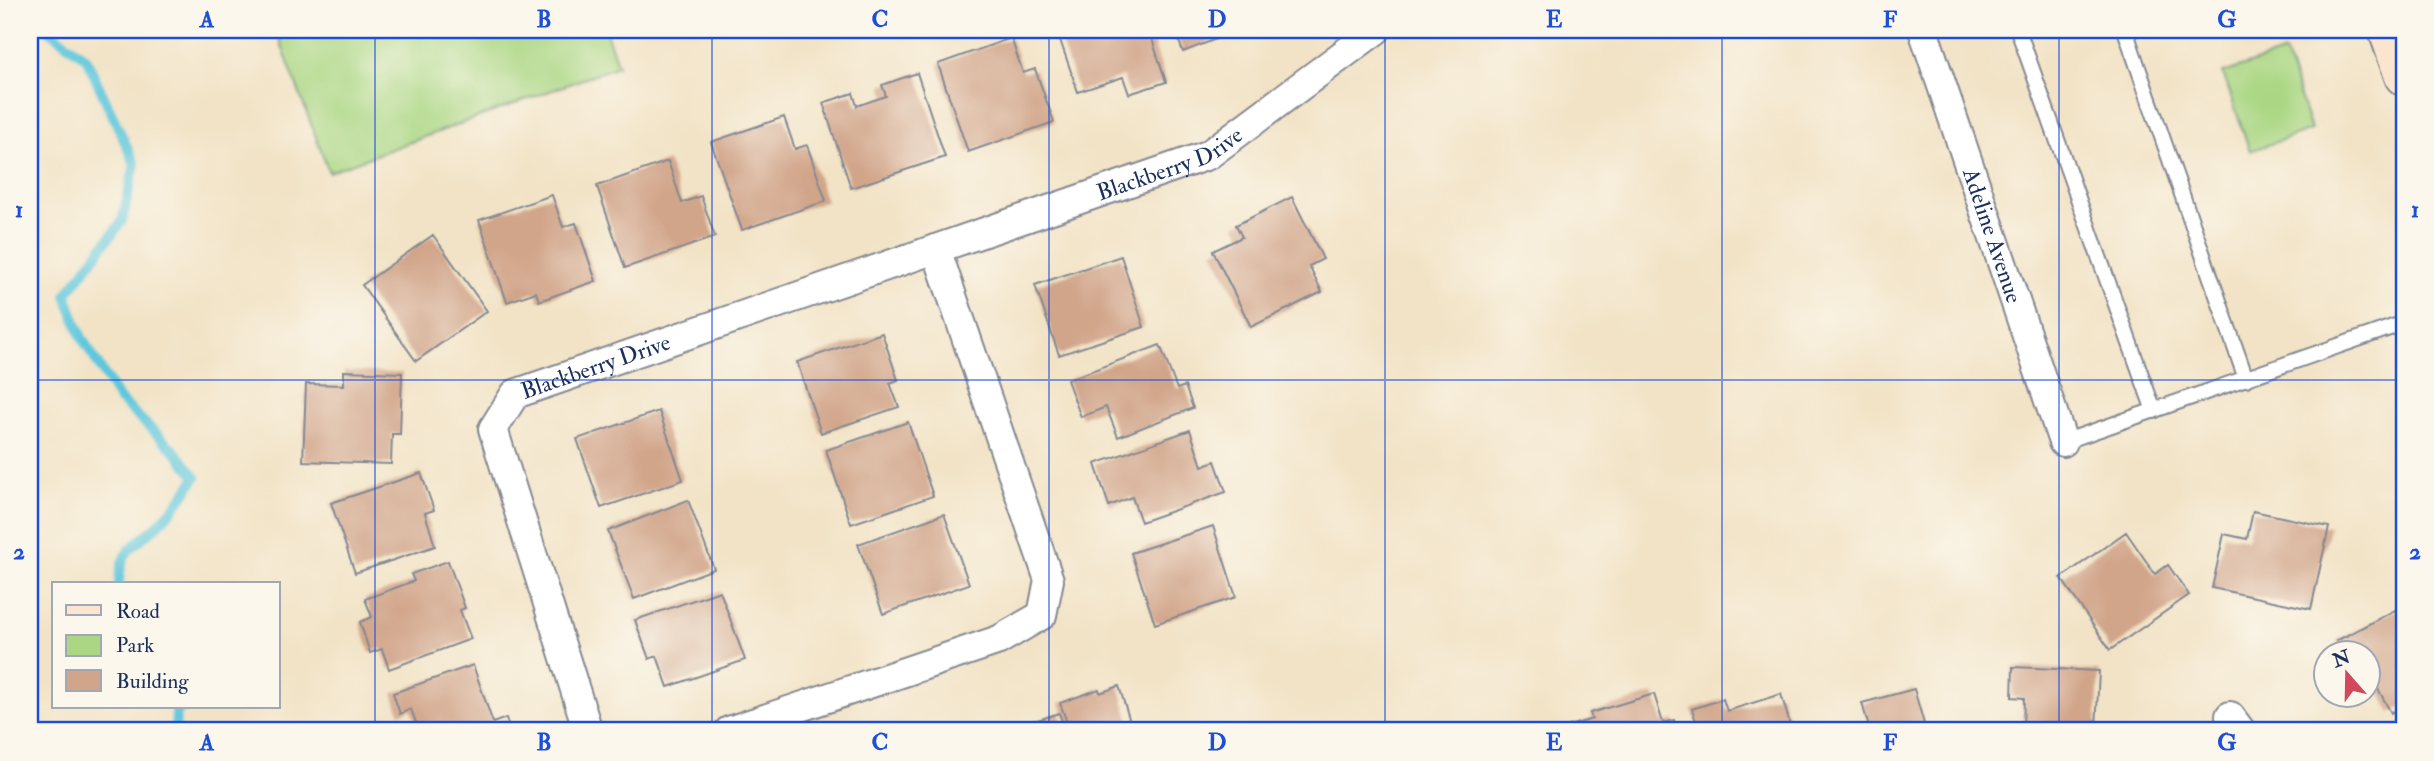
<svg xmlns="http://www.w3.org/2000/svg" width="2434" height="761" viewBox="0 0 2434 761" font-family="'IM FELL Double Pica',serif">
	<rect width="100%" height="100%" fill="#fbf7ec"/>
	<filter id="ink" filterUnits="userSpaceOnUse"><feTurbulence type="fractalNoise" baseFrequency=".0143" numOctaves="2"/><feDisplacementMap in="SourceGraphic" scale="14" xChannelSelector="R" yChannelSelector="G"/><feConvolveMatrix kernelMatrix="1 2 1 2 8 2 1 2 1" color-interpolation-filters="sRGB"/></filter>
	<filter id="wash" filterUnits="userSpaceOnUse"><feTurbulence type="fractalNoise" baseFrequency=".00686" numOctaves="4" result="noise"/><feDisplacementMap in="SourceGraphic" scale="28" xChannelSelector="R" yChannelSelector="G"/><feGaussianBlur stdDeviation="1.57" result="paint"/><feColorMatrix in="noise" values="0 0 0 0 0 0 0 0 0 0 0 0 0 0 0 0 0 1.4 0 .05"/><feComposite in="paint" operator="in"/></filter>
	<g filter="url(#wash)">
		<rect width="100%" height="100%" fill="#f2e3c6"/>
		<path fill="#abd784" stroke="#638371" stroke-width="2" d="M276,30H605L618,66L329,172Z
			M2285,52L2311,130L2250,151L2223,73Z"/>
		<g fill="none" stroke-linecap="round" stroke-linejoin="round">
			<path stroke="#5fc7dc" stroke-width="10" d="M48,30L86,58L135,164L122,221L66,295L81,336L119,399L174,450L196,477C185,494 174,510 159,524C135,546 120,548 119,584
				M175,731L176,712L184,707"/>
		</g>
		<g id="blocks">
			<path fill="#d1a58a" d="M1070,30H1149L1166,82L1129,94L1123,77L1078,92L1058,34Z
				M1175,30H1239L1183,52Z
				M1011,38L1023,73L1035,69L1054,122L968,152L938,64Z
				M917,73L945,157L851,188L823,103L853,93L857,106L886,96L882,85Z
				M784,117L795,149L807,145L826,201L742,230L711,142Z
				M668,161L682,203L701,196L715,237L625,268L597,186Z
				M552,195L563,227L576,223L596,281L539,301L536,292L507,302L479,220Z
				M1292,197L1323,259L1309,266L1322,292L1251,327L1213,251L1242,237L1236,225Z
				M433,235L487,311L416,361L362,285Z
				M1121,256L1144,327L1059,355L1035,285Z
				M882,333L898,380L890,383L899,407L821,433L797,362Z
				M1160,345L1177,389L1185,386L1193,408L1118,437L1106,407L1081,417L1067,380Z
				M344,371L402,373L400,434H392L391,464L303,461L306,384L344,385Z
				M659,411L683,480L601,508L577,439Z
				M908,422L933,496L851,524L826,450Z
				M1190,430L1202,466L1215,461L1226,492L1141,522L1132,497L1109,506L1095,464Z
				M421,473L434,510L425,513L435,546L355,573L331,503Z
				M688,500L714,569L634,599L608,531Z
				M2253,511L2329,527L2311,609L2212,588L2224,534L2247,539Z
				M944,514L969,584L883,614L858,544Z
				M1213,526L1236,597L1155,624L1131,553Z
				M2126,532L2155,574L2168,565L2189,595L2110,650L2061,578Z
				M448,561L465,608L460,610L471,639L389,669L382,649L370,653L360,622L372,617L365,599L414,581L411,574Z
				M720,591L745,660L668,687L657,656L649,659L635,620Z
				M2403,606L2404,706L2391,713L2370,674L2368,676V652H2342L2336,641Z
				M473,665L493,723L506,718L510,731H419L411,709L400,714L393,693Z
				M2013,667L2099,671L2096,730L2023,731L2024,698L2012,697Z
				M1119,686L1132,728L1123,731H1070L1060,703L1099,689L1100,693Z
				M1914,689L1926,731H1870L1862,703Z
				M1654,694L1663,723L1674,720L1677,731H1570L1569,726L1592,719L1590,713Z
				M1781,694L1792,731H1699L1692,709L1723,699L1727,711Z
				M1059,713L1066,731H1035L1032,722Z"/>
		</g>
	</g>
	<g filter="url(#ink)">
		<use href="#blocks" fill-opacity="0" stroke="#868992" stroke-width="2"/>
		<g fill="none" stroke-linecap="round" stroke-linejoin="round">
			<defs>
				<path id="lane" d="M2018,30L2154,411
					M2125,30L2246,379
					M2063,442L2404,323"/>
				<g id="street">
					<path id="s1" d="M1923,30L2063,442"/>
					<path d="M2230,716L2241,731"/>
					<path id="s2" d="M588,731L493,429L515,394L1208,155L1376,30"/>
					<path d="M729,731L999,640L1042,615L1049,580L936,249"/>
				</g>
				<path id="secondary" d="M2388,30L2404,76"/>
			</defs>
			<use href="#lane" stroke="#868992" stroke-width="18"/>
			<use href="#street" stroke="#868992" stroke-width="32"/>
			<use href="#secondary" stroke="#868992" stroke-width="42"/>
			<use href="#lane" stroke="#fff" stroke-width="14"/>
			<use href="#street" stroke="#fff" stroke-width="28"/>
			<use href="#secondary" stroke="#fbe5cf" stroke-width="38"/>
		</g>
	</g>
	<path fill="none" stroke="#1d4ed8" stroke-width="2" stroke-opacity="0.55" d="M375,30V731M712,30V731M1049,30V731M1385,30V731M1722,30V731M2059,30V731M30,380H2404"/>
	<g text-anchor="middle" stroke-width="6" stroke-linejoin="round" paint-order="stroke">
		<g font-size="23" fill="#1b2f5e" stroke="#fbf7ec">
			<text dy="8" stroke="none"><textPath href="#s2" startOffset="1052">Blackberry Drive</textPath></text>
			<text dy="8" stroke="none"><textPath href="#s1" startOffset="217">Adeline Avenue</textPath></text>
			<text dy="8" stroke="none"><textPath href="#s2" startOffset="443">Blackberry Drive</textPath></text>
		</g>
	</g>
	<rect width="2434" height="761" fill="none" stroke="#fbf7ec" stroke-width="77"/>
	<rect x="52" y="582" width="228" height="126" fill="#fbf7ec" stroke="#a1a7b3" stroke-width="2"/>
	<rect x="66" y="605" width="35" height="10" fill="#fbe5cf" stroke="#a1a7b3" stroke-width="2"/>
	<text x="116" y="618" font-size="21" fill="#1b2f5e">Road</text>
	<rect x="66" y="635" width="35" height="21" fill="#abd784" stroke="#a1a7b3" stroke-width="2"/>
	<text x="116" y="652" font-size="21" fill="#1b2f5e">Park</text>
	<rect x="66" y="670" width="35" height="21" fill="#d1a58a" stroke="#a1a7b3" stroke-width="2"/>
	<text x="116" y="688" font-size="21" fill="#1b2f5e">Building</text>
	<g transform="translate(2347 674) rotate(340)"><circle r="33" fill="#fbf7ec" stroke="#a1a7b3" stroke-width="2"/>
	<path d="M0-5L12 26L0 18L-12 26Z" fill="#d1495b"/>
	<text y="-10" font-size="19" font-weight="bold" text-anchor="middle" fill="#1b2f5e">N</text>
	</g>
	<rect x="38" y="38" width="2358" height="684" fill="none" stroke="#1d4ed8" stroke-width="2.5"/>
	<g font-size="23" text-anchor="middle" font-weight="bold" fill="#1d4ed8">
		<text x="207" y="27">A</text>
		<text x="544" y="27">B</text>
		<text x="880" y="27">C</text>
		<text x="1217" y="27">D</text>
		<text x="1554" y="27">E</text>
		<text x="1890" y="27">F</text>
		<text x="2227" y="27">G</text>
		<text x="19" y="217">1</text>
		<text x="2415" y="217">1</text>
		<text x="19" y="559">2</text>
		<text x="2415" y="559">2</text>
		<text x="207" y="750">A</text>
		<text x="544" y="750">B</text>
		<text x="880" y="750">C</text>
		<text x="1217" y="750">D</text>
		<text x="1554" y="750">E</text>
		<text x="1890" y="750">F</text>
		<text x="2227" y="750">G</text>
	</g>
</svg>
